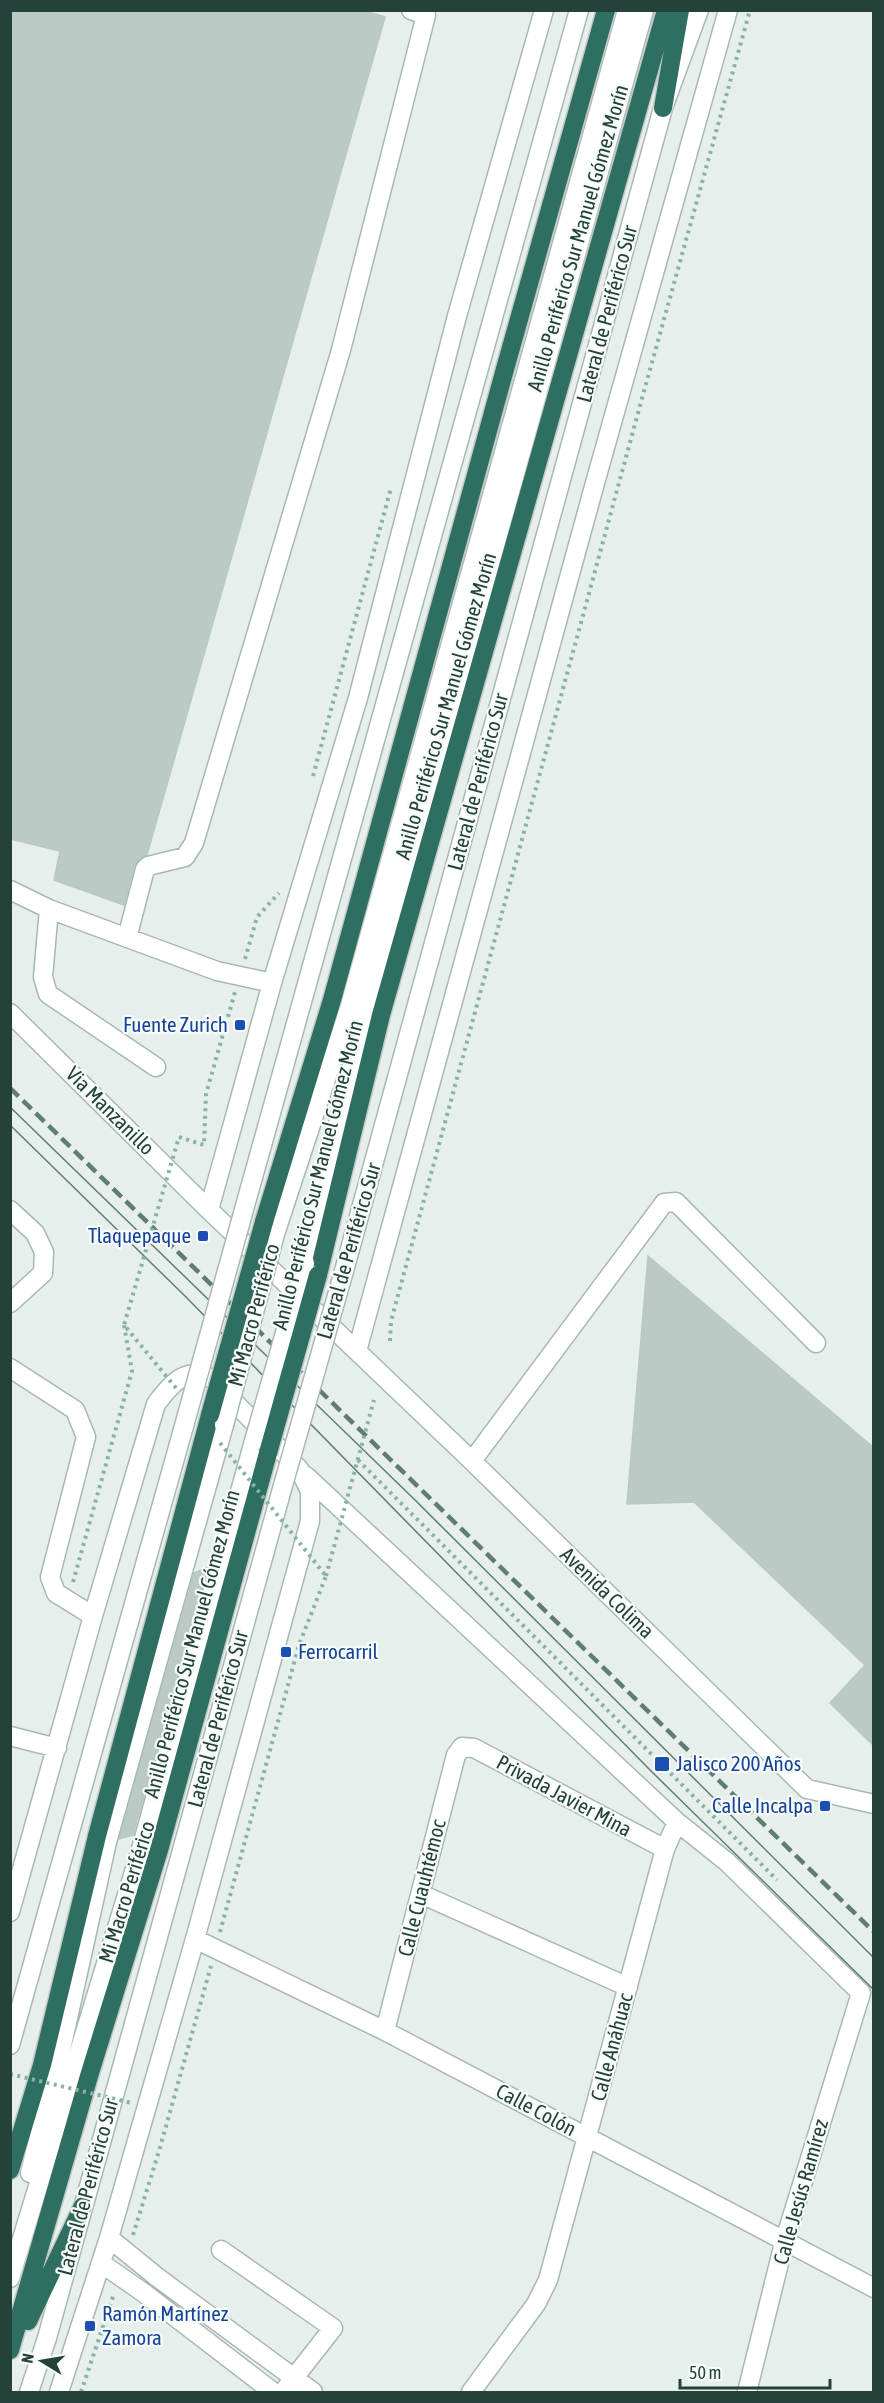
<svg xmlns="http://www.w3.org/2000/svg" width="884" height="2403" viewBox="0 0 884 2403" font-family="'Asap Condensed',sans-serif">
	<rect width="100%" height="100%" fill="#e6efeb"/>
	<path fill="#bbcac4" stroke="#b8c9c2" stroke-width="1.5" d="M10,10H361L385,17L147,855L140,858L134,866L124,905L54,880L60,851L10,839Z
		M648,1256L873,1447V1745L830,1703L865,1665L694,1502L627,1504Z
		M208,1567L133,1835L119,1839L194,1573Z"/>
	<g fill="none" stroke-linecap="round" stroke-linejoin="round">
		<defs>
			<path id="minor" d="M10,890L49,909L217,971L272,983
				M49,909L43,977L48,994L156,1067
				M127,938L145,869L148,866L185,857L194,843L341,350L426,15L411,10
				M10,1013L209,1210L472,1461L807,1789L874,1804
				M250,1188L579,10
				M10,1210L35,1233L44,1252L43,1273L10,1303
				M209,1210L272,983L358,698L457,316L544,10
				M275,1234L350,1006L627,10
				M305,1263L365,1012L644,10
				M344,1271L663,108L699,10
				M357,1351L595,483L728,10
				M10,1368L75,1410L86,1437L50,1577L56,1593L93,1616
				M472,1461L664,1203L676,1202L816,1343
				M306,1476L677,1822L727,1862L861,1993L784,2243L747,2392
				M10,1736L57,1748
				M421,1894L628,1987
				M10,1912L93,1616L156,1404C171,1384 186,1365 212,1379L299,1469L310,1491V1521L195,1939L109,2238L59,2392
				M195,1939L385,2031L874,2288
				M385,2031L456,1755L462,1747L474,1748L665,1849
				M10,2045L184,1426
				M30,2173L62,2045L107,1842L224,1425
				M109,2238L157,2277L313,2392
				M221,2250L333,2328L283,2392
				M101,2263L144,2293L273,2392
				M10,2278L141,1849L254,1441
				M29,2392L47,2338L282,1489
				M471,2392L536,2304L548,2280L665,1849L677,1822"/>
			<path id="highway" d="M663,108L680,10
				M264,1222L332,1000L505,369L606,10
				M318,1275L381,1015L666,10
				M10,2170L42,2065L97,1836L210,1415
				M28,2321L83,2206
				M10,2350L89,2076L159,1850L268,1453"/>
		</defs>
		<use href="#minor" stroke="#a8b8b2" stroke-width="21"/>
		<use href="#highway" stroke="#c2cac8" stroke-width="21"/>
		<path stroke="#86b3a5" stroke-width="4" stroke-dasharray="3 4.5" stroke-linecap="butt" d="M313,776L391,488
			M245,959L257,917L279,893
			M179,1137L204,1145L206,1094L235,992
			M390,1341L391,1321L641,402L750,10
			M358,1460L777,1880
			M73,1582L132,1371L124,1325
			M220,1932L299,1645L326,1576
			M133,2235L159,2151L211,1966
			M81,2392L114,2294"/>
		<use href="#minor" stroke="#fff" stroke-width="18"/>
		<use href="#highway" stroke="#2f6f62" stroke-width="18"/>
		<path stroke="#5f7d75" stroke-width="1.5" d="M10,1107L414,1499L874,1958
			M10,1125L186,1297L650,1770L874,1990"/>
		<path stroke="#5f7d75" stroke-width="4.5" stroke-dasharray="12 6" stroke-linecap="butt" d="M10,1088L874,1932"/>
		<defs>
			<path id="minor-bridge" d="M224,1425L275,1234
				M184,1426L250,1188
				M254,1441L305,1263
				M282,1489L344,1271"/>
			<path id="highway-bridge" d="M210,1415L264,1222
				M268,1453L318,1275"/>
		</defs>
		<use href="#minor-bridge" stroke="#a8b8b2" stroke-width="21" stroke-linecap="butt"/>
		<use href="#highway-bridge" stroke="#c2cac8" stroke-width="21" stroke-linecap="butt"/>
		<path stroke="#86b3a5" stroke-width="4" stroke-dasharray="3 4.5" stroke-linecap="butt" d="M176,1388L124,1325L179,1137
			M220,1443L326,1576
			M326,1576L374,1400
			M10,2074L132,2103"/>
		<use href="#minor-bridge" stroke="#fff" stroke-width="18"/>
		<use href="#highway-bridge" stroke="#2f6f62" stroke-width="18"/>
	</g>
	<g fill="#1a4fb4" stroke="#f7fbf9" stroke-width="2">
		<rect x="234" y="1019" width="12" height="12" rx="3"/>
		<rect x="197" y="1230" width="12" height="12" rx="3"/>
		<rect x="280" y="1646" width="12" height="12" rx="3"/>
		<rect x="654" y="1756" width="16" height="16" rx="3"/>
		<rect x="819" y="1800" width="12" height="12" rx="3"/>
		<rect x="84" y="2320" width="12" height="12" rx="3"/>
	</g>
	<g text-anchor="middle" stroke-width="4.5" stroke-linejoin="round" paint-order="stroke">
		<g font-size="21" fill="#24423a" stroke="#f7fbf9">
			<text transform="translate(578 238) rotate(-74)" y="7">Anillo Periférico Sur Manuel Gómez Morín</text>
			<text transform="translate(607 314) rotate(-75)" y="7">Lateral de Periférico Sur</text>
			<text transform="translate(446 706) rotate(-74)" y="7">Anillo Periférico Sur Manuel Gómez Morín</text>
			<text transform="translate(478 782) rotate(-75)" y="7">Lateral de Periférico Sur</text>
			<text transform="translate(110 1111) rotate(45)" y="7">Via Manzanillo</text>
			<text transform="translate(318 1175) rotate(-76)" y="7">Anillo Periférico Sur Manuel Gómez Morín</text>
			<text transform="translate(349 1251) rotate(-74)" y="7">Lateral de Periférico Sur</text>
			<text transform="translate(254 1315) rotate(-75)" y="7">Mi Macro Periférico</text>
			<text transform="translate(607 1593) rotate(44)" y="7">Avenida Colima</text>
			<text transform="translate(192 1644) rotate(-75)" y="7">Anillo Periférico Sur Manuel Gómez Morín</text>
			<text transform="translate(218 1719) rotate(-75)" y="7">Lateral de Periférico Sur</text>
			<text transform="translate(564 1796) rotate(28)" y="7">Privada Javier Mina</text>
			<text transform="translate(422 1888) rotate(-76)" y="7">Calle Cuauhtémoc</text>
			<text transform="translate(127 1892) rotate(-73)" y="7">Mi Macro Periférico</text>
			<text transform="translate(612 2047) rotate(-75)" y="7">Calle Anáhuac</text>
			<text transform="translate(536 2110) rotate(28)" y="7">Calle Colón</text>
			<text transform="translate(88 2187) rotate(-75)" y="7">Lateral de Periférico Sur</text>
			<text transform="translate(801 2192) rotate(-74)" y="7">Calle Jesús Ramírez</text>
		</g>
		<g font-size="21" fill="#164399" stroke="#f7fbf9" text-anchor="end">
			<text x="228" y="1032">Fuente Zurich</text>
			<text x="191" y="1243">Tlaquepaque</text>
			<text x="298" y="1659" text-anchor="start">Ferrocarril</text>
			<text x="676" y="1771" text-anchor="start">Jalisco 200 Años</text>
			<text x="813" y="1813">Calle Incalpa</text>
			<text x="102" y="2321" text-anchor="start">Ramón Martínez<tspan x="102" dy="24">Zamora</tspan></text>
		</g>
	</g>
	<rect width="884" height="2403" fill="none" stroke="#24423a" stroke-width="24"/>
	<g transform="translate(42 2361) rotate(281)" stroke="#f7fbf9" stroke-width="4.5" paint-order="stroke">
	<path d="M0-4.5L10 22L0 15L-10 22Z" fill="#24423a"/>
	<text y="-9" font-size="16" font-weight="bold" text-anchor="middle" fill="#24423a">N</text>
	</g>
	<path d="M680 2379v9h150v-9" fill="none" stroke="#24423a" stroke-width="3"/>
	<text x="689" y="2379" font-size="18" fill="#24423a" stroke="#f7fbf9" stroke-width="4.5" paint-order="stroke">50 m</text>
</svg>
